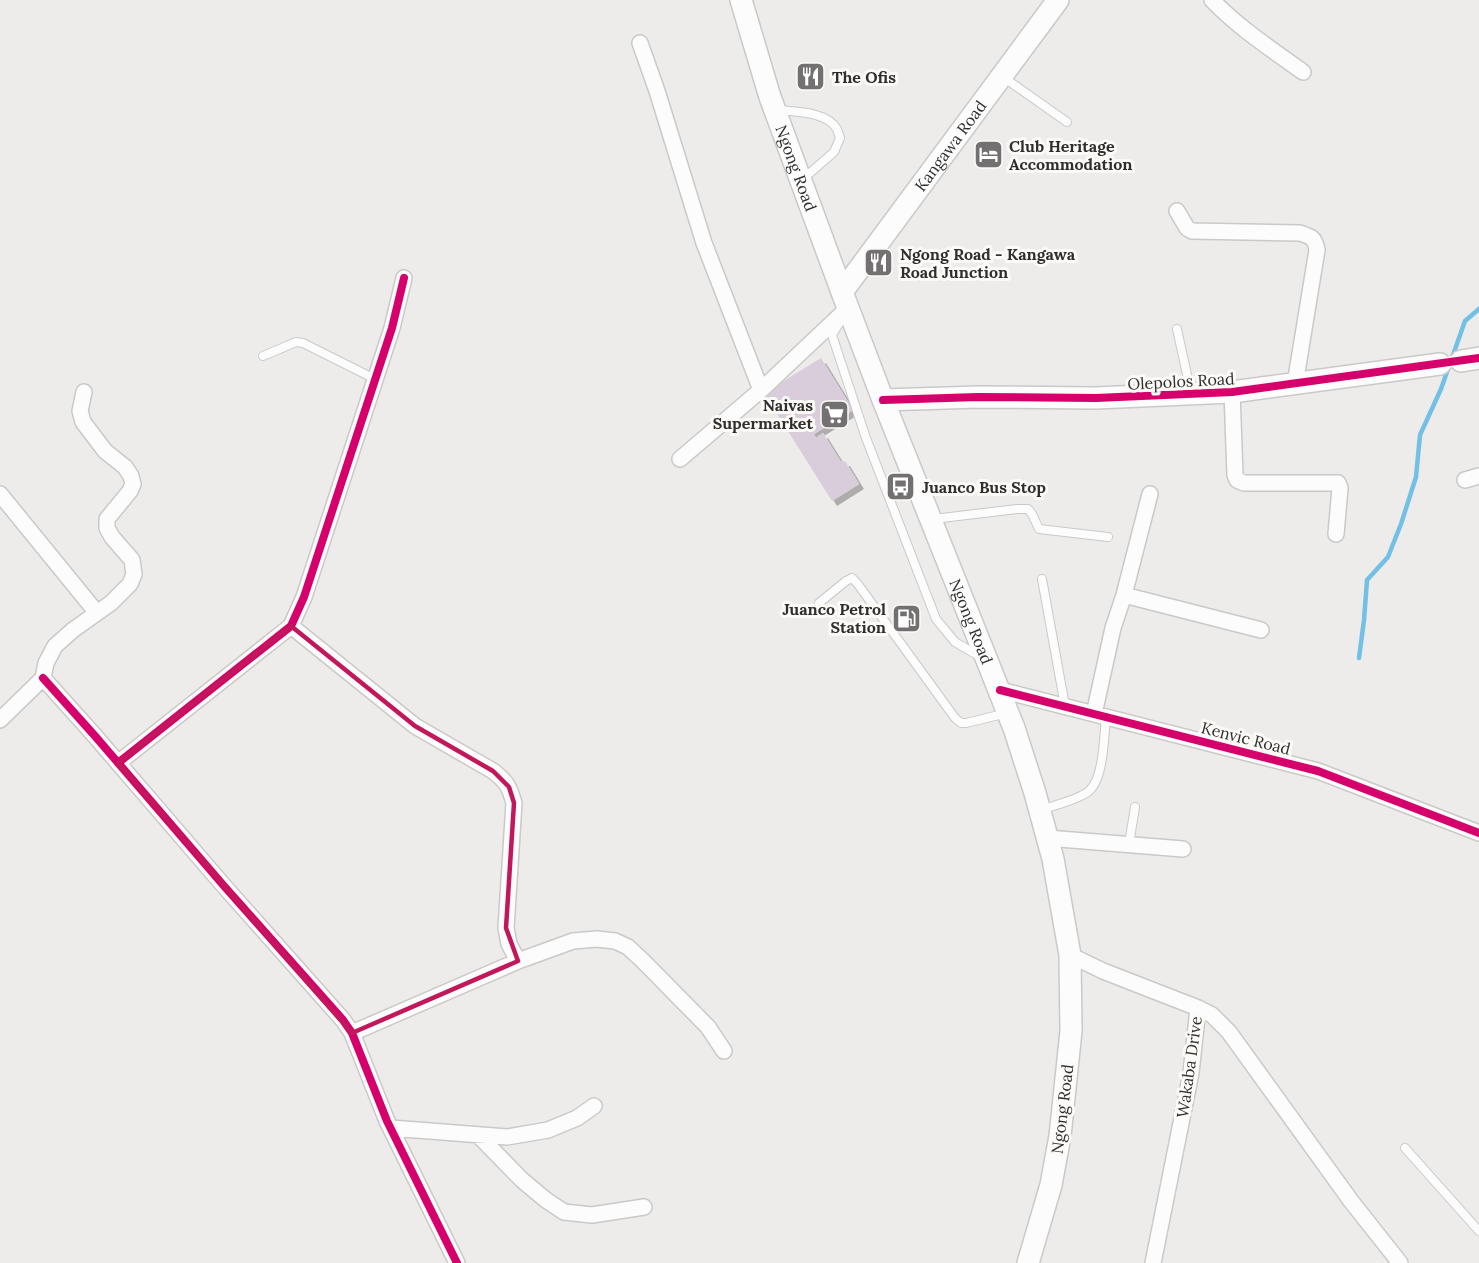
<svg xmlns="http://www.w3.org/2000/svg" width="1479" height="1263" viewBox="0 0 1479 1263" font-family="Lora,serif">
	<defs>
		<filter id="shadow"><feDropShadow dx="5" dy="5" stdDeviation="0" flood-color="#0004"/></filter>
	</defs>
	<rect width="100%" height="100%" fill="#edeceb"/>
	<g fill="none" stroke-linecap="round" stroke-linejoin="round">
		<path stroke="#73c0e6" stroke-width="4.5" d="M1359,658L1364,620L1367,580L1388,557L1401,524L1416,477L1420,435L1441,389L1465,321L1479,309"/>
	</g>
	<path fill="#d9cddb" filter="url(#shadow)" d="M821,358L853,410L814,434L816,438L823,433L841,462L845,461L859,484L832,501L764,393Z"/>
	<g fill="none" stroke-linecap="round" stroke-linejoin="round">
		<defs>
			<path id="lane" d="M1003,77L1067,122
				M776,110C794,112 827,111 837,129C838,132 839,135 840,138L834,152L803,179
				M840,322L832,335L866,438L936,619L955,642L979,656
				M1177,329L1191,393
				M263,356L296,342L303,343L375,379
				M933,519L1017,509H1028L1032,514L1039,529L1108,537
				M1042,579L1065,706
				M819,603L846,581L852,578L857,583L955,718L961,723H966L1007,713
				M1040,810C1053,806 1080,799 1089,791C1104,778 1104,736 1106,717
				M1129,844L1135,807
				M1405,1148L1479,1231"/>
			<path id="street" d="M1212,0C1239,28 1271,49 1303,72
				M640,43L657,91L704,243L761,390
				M1177,211L1187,228L1192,231L1300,233C1312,237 1315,238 1317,250L1295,384
				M1232,392L1235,475L1237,480L1244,483H1338L1340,488L1336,534
				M680,459L761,390L848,308
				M1465,480L1479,476
				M0,494L97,613
				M1124,595L1261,630
				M291,626L415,726L493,771C507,782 509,786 514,803L506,928L509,944L518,961
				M43,678L95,736L224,886L343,1020L352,1033L387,1121L457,1263
				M1000,690L1318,771L1479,833
				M1094,714L1113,628L1124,595L1150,494
				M0,720L43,678L46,663L55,646L73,630L111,603L130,584L134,574L132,560L112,537L107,528V519L130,491L133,484L131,476L125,467L105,451L83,422L80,411L84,392
				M118,763L291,626L304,597L392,328L404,278
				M1047,838L1183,849
				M1070,955L1103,971L1198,1008L1191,1073L1153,1263
				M1198,1008L1212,1015L1229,1032L1351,1201L1400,1263
				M352,1033L518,961L573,941L597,939L615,941L628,947L643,961L708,1027L724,1051
				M391,1128L507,1137L548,1130L577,1118L594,1106
				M479,1136L522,1180L546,1200L564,1212L592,1215L644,1207"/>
			<g id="secondary">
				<path id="s1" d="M741,0L770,97L842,292L883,400L1014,728L1035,793L1053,859L1070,955L1071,1031L1060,1136L1051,1185L1028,1263"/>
				<path id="s2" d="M842,292L1058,0"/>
				<path d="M1461,361L1479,358"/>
				<path d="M883,400L978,397L1096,398L1232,392L1440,364"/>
			</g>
		</defs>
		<use href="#lane" stroke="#cac9c8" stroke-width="10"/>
		<use href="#street" stroke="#cac9c8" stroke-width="18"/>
		<use href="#secondary" stroke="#cac9c8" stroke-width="24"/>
		<use href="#lane" stroke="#fcfcfc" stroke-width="8"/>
		<use href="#street" stroke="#fcfcfc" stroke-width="15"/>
		<use href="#secondary" stroke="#fcfcfc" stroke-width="21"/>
		<defs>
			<path id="cycleway" d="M883,400L978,397L1096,398L1232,392L1479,358
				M43,678L95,736L224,886L343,1020L352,1033L387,1121L457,1263
				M1000,690L1318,771L1479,833
				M118,763L291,626L304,597L392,328L404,278"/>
		</defs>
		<use href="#cycleway" stroke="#fcfaf7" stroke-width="11"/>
		<use href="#cycleway" stroke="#d6006c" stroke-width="8"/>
	</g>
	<path fill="none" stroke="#c2185b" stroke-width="4.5" stroke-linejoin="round" d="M291,626L415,726L493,771L509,787L514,803L506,928L518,961L352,1033L118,763Z"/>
	<defs>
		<symbol id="restaurant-square" viewBox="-11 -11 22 22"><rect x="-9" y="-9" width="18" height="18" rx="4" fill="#727070" stroke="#fcfaf7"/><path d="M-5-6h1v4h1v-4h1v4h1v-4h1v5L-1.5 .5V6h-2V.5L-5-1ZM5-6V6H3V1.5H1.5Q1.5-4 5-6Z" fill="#fff"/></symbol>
		<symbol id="hotel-square" viewBox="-11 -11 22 22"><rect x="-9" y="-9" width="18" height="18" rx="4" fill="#727070" stroke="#fcfaf7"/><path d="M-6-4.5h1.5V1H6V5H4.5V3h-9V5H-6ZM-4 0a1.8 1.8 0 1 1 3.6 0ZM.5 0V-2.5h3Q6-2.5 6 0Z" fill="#fff"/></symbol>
		<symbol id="supermarket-square" viewBox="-11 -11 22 22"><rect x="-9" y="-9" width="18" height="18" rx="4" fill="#727070" stroke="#fcfaf7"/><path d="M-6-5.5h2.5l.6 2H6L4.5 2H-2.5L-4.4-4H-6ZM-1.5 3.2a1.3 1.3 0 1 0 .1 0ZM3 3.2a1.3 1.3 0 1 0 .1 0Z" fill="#fff"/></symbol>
		<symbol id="bus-square" viewBox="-11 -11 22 22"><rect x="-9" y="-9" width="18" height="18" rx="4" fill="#727070" stroke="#fcfaf7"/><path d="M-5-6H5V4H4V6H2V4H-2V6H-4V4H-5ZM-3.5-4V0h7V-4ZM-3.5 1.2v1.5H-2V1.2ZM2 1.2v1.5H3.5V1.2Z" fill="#fff"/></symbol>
		<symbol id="fuel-square" viewBox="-11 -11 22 22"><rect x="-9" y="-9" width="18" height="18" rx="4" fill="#727070" stroke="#fcfaf7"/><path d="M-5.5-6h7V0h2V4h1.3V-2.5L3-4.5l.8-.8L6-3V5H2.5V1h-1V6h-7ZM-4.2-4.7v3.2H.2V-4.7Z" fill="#fff"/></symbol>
	</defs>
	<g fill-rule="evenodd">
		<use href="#restaurant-square" x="794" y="60" width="33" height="33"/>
		<use href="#hotel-square" x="972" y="138" width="33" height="33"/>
		<use href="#restaurant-square" x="862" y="246" width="33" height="33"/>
		<use href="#supermarket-square" x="818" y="398" width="33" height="33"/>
		<use href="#bus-square" x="884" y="470" width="33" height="33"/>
		<use href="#fuel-square" x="890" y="602" width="33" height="33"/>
	</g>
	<g text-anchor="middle" stroke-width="6" stroke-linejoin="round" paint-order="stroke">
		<g font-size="16" font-weight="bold" fill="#2f2e2d" stroke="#fcfaf7" text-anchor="start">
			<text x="832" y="83">The Ofis</text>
			<text x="1009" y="152">Club Heritage<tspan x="1009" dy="18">Accommodation</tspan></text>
			<text x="900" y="260">Ngong Road - Kangawa<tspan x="900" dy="18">Road Junction</tspan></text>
			<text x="813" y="411" text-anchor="end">Naivas<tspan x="813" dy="18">Supermarket</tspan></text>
			<text x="922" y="493">Juanco Bus Stop</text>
			<text x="886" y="615" text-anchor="end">Juanco Petrol<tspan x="886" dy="18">Station</tspan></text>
		</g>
		<g font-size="16" fill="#2f2e2d" stroke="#fcfaf7">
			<text dy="6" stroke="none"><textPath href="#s2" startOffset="182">Kangawa Road</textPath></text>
			<text dy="6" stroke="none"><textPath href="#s1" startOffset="177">Ngong Road</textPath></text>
			<text transform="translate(1181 381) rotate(-3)" y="6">Olepolos Road</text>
			<text dy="6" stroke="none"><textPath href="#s1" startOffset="663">Ngong Road</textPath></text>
			<text transform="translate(1246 738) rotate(14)" y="6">Kenvic Road</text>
			<text transform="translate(1189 1067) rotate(-82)" y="6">Wakaba Drive</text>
			<text transform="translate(1062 1109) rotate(-83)" y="6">Ngong Road</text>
		</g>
	</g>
</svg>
